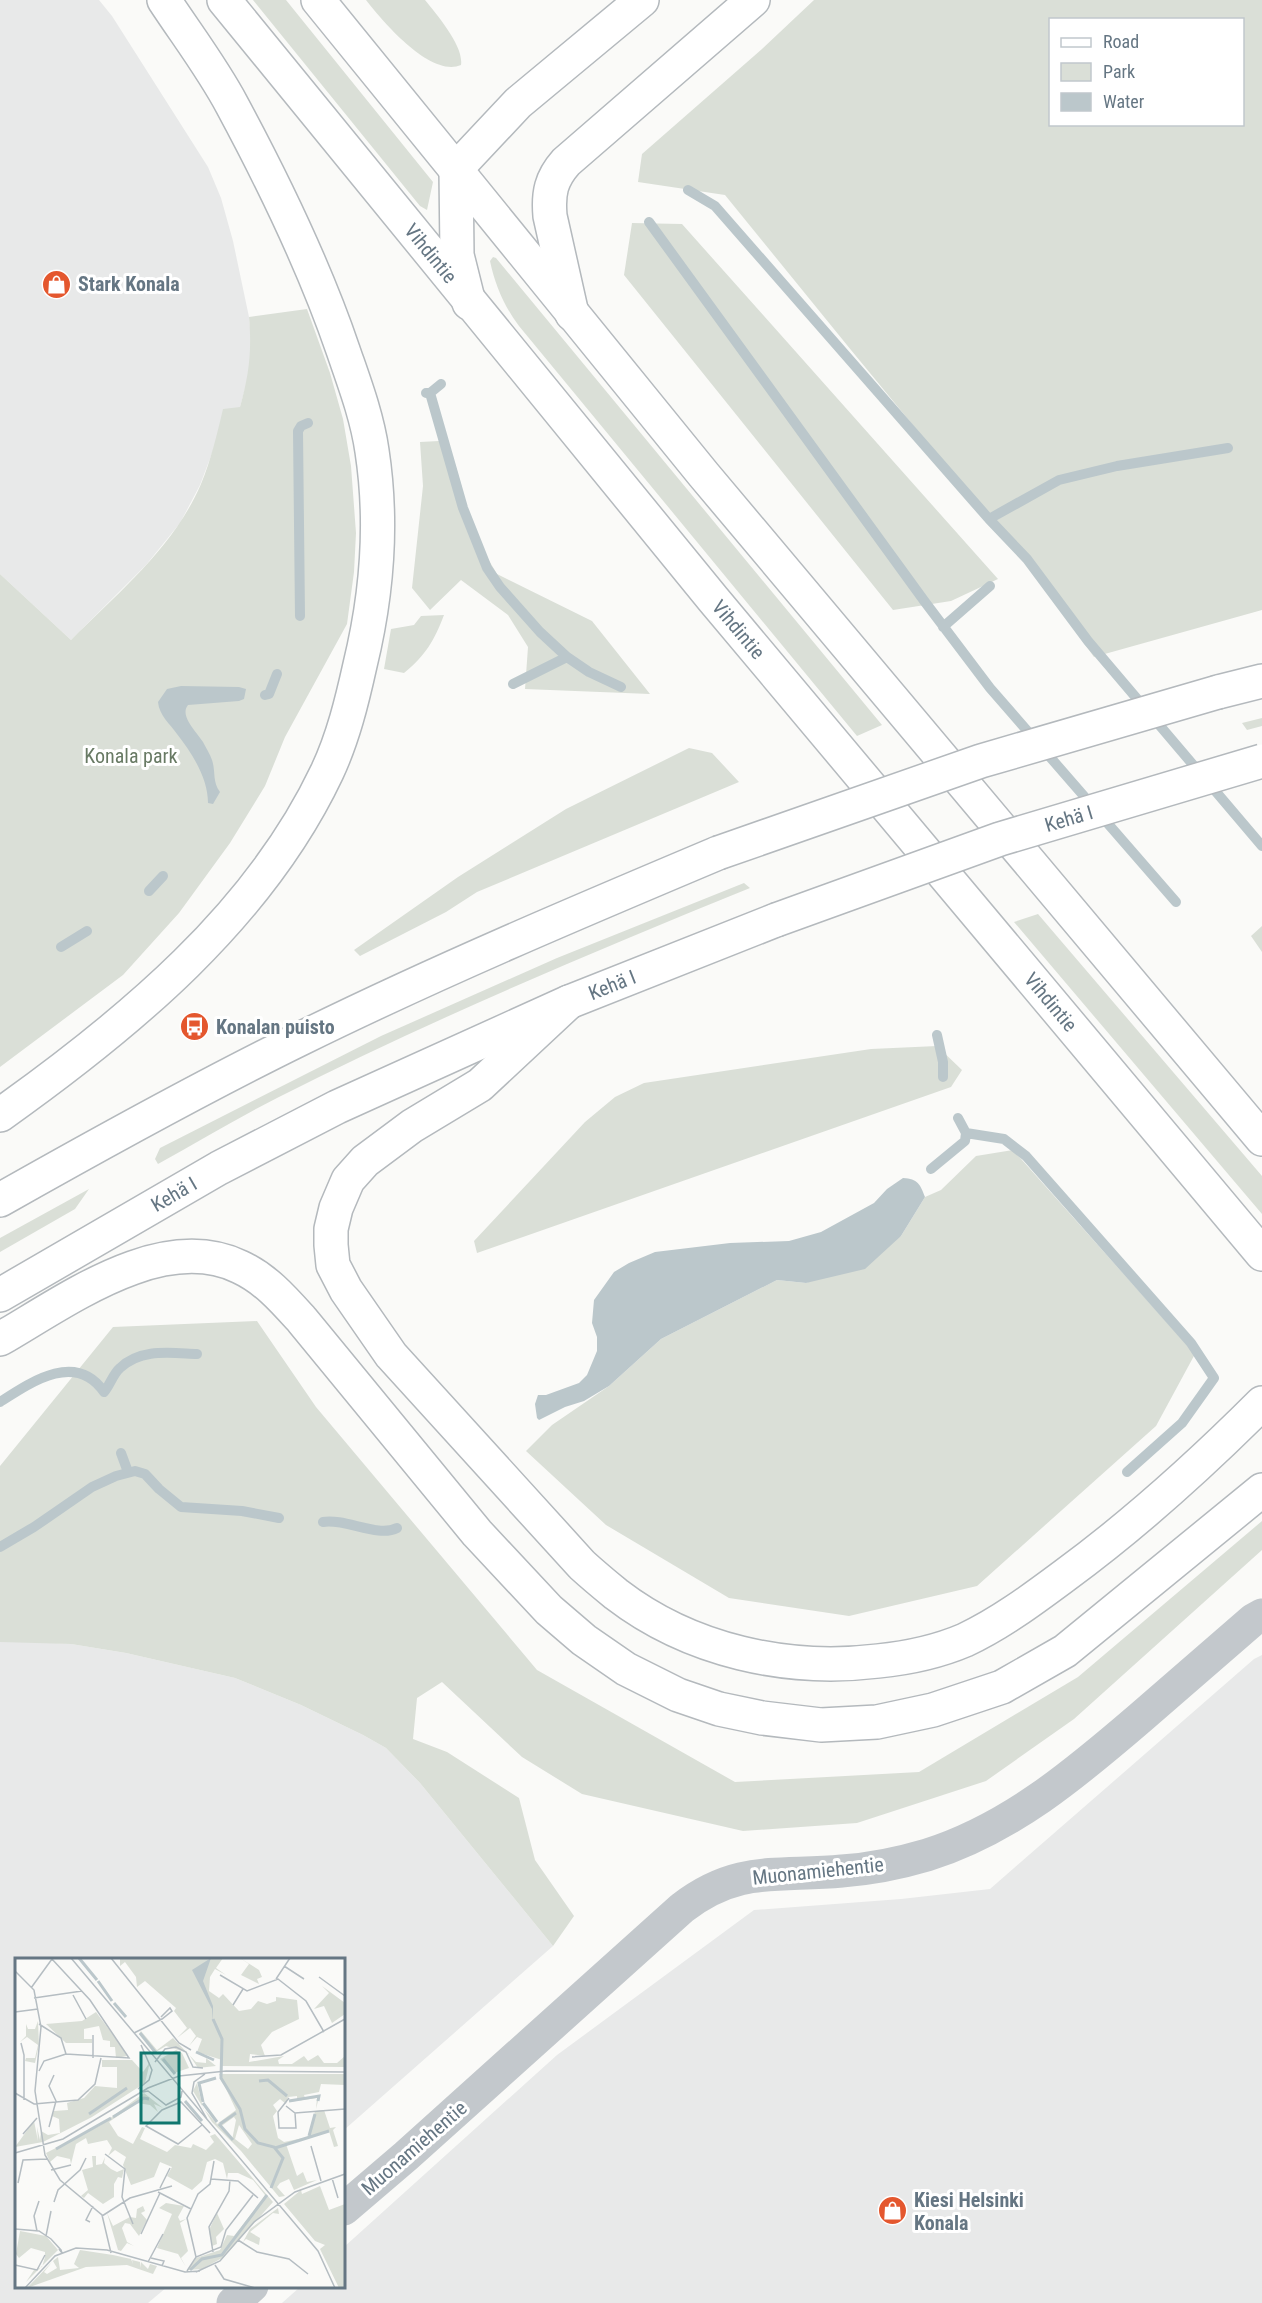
<svg xmlns="http://www.w3.org/2000/svg" width="1262" height="2303" viewBox="0 0 1262 2303" font-family="'Roboto Condensed',sans-serif">
	<rect width="100%" height="100%" fill="#fafaf8"/>
	<path fill="#e8e9e9" d="M0,0H99L112,16L208,167L221,198L233,241L249,317L252,349L248,378L240,407L214,448L200,485L180,523L146,565L71,640L0,574Z
		M24,1641L71,1644L126,1653L235,1678L301,1705L363,1735L386,1748L420,1783L553,1946L344,2130V1960H16V2286L167,2287L148,2303H0V1642Z
		M1262,1655V2303H282L300,2287L344,2286V2247L557,2055L754,1910L901,1899L990,1889L1254,1659Z"/>
	<path fill="#dadfd7" fill-rule="evenodd" d="M253,0H286L433,182L427,210L420,206Z
		M366,0H425C437,15 464,46 461,65C431,78 383,22 366,0Z
		M814,0H1262V610L1094,657L1020,555L851,350L725,195L638,182L642,154L762,49ZM1050,20H1242V124H1050Z
		M632,223L682,224L998,579L951,601L893,610L624,275Z
		M493,257L496,258L882,725L857,736L519,326C504,306 495,285 490,261Z
		M307,309L330,373L343,419L351,466L356,533L354,572L347,624L285,737L265,786L230,843L179,913L123,975L0,1067V574L71,640C118,593 174,547 201,484C211,460 217,434 223,409L240,407C249,375 252,351 249,317Z
		M439,441L453,457L462,488L466,522L497,574L592,621L650,694L525,689L528,647L508,615L461,580L430,610L412,588L423,486L420,442Z
		M444,615C434,641 426,655 404,673L384,669L391,629L414,625L421,616Z
		M1262,718V726L1247,730L1242,723Z
		M689,748L712,753L739,782L477,892L446,912L360,956L354,950L458,877L566,809Z
		M744,883L750,888C590,953 431,1020 277,1098C237,1118 198,1142 158,1164L155,1159L160,1148L381,1036L557,958Z
		M1038,914L1262,1176V1214L1014,922Z
		M1262,926V952L1251,936Z
		M937,1046L962,1070L951,1087L477,1253L474,1241L585,1122L615,1097L644,1083L871,1049Z
		M1013,1150L1195,1354L1156,1426L977,1586L849,1616L729,1598L606,1525L526,1451L552,1425L609,1386L661,1339L777,1280L806,1283L901,1236L925,1197L941,1190L976,1156Z
		M89,1189L75,1209L0,1252V1238Z
		M257,1321L316,1407L537,1670L735,1782L919,1772L1078,1677L1262,1521V1550L1074,1719L986,1781L857,1823L743,1831L582,1794L522,1757L442,1682L417,1698L413,1739L447,1752L519,1798L535,1860L574,1916L553,1946L420,1783L386,1748L363,1735L301,1705L235,1678L126,1653L71,1644L0,1642V1466L113,1327Z"/>
	<path fill="#bbc7cb" d="M181,686L239,687L246,689L244,699L239,701L188,705C179,716 197,732 203,742C206,748 210,754 212,760C216,772 212,781 220,792L213,804L208,803C208,778 192,753 177,734C170,724 159,715 158,702L167,689Z
		M903,1178C918,1179 920,1184 925,1197L901,1236L865,1269L806,1283L777,1280L661,1339L609,1386L584,1401L565,1407L539,1420L537,1418L535,1404L538,1395H546L579,1383L587,1375L597,1351V1337L592,1323L594,1300L614,1272L629,1263L655,1252L730,1243L789,1241L821,1232L874,1203L887,1189Z"/>
	<g fill="none" stroke-linecap="round" stroke-linejoin="round">
		<path stroke="#bbc7cb" stroke-width="10" d="M688,190L715,206L989,519L1027,559L1088,641L1262,846
			M649,222L925,602L990,688L1176,902
			M426,393H430L463,508L487,568L500,587L540,632L567,657L589,672L621,687
			M430,393L441,384
			M989,519L1059,480L1117,466L1228,448
			M300,616L298,431L301,426L308,423
			M943,627L990,586
			M513,684L567,657
			M265,695L269,694L277,674
			M149,891L163,876
			M61,947L87,931
			M937,1035L943,1062V1077
			M966,1133L1004,1139L1026,1156L1191,1343L1214,1378L1182,1423L1127,1472
			M931,1169L965,1141L966,1133L958,1118
			M0,1402C31,1382 76,1351 104,1392C110,1385 113,1374 120,1368C141,1348 170,1353 197,1354
			M121,1453L128,1472
			M323,1522C345,1518 378,1538 397,1528
			M0,1547L34,1527L92,1487L116,1476L135,1471L145,1474L159,1489L181,1507L242,1511L279,1518"/>
		<defs>
			<g id="primary">
				<path id="s1" d="M224,0L713,599L1262,1254"/>
				<path d="M318,0L704,475L1262,1139"/>
			</g>
			<g id="highway">
				<path d="M469,303L457,255L456,169L518,103L642,0"/>
				<path d="M572,314L550,216C548,193 551,179 566,162L753,0"/>
				<path d="M1218,692L1262,681"/>
				<path d="M569,1002L480,1085L412,1126L365,1161L348,1180L336,1208L331,1229V1245L333,1265L346,1290L391,1355L582,1565C593,1575 605,1585 616,1594C690,1651 787,1672 878,1661C908,1658 937,1652 965,1640C1001,1623 1033,1599 1064,1576C1135,1524 1200,1465 1262,1403"/>
				<path d="M0,1115C128,1024 259,916 327,772C343,738 352,701 360,665C377,595 383,523 372,451C367,416 354,382 343,350C314,265 274,183 232,105C213,69 187,35 164,0"/>
				<path d="M0,1200C99,1144 198,1089 300,1039C436,972 578,912 718,853"/>
				<path id="s2" d="M0,1295L219,1168L337,1107L569,1002L776,920"/>
				<path d="M0,1339C66,1301 162,1229 240,1267C266,1279 284,1300 302,1320L477,1533L549,1610L584,1640L626,1669L678,1695L719,1709L762,1718L821,1725L877,1722L933,1710L1002,1687L1065,1651L1262,1490"/>
			</g>
		</defs>
		<use href="#primary" stroke="#b5babe" stroke-width="36"/>
		<use href="#highway" stroke="#b4b9bd" stroke-width="36"/>
		<path stroke="#c3c8cc" stroke-width="33" d="M344,2209L406,2156L682,1908C738,1865 778,1877 842,1871C871,1869 900,1863 927,1855C1010,1829 1076,1773 1140,1718C1178,1685 1216,1652 1253,1620L1262,1615
			M233,2303L252,2286"/>
		<use href="#primary" stroke="#fff" stroke-width="33"/>
		<use href="#highway" stroke="#fff" stroke-width="33"/>
		<defs>
			<g id="highway-bridge">
				<path d="M718,853L981,761L1218,692"/>
				<path id="s3" d="M776,920L1000,839L1262,761"/>
			</g>
		</defs>
		<use href="#highway-bridge" stroke="#b4b9bd" stroke-width="36" stroke-linecap="butt"/>
		<use href="#highway-bridge" stroke="#fff" stroke-width="33"/>
	</g>
	<defs>
		<symbol id="shop-disc" viewBox="-11 -11 22 22"><circle r="9.5" fill="#e4572e" stroke="#fff"/><path d="M-5-2.5h2.3a2.7 3.5 0 0 1 5.4 0H5L5.5 6h-11ZM-1.5-2.5h3a1.5 2.3 0 0 0-3 0Z" fill="#fff"/></symbol>
		<symbol id="bus-disc" viewBox="-11 -11 22 22"><circle r="9.5" fill="#e4572e" stroke="#fff"/><path d="M-5-6H5V4H4V6H2V4H-2V6H-4V4H-5ZM-3.5-4V0h7V-4ZM-3.5 1.2v1.5H-2V1.2ZM2 1.2v1.5H3.5V1.2Z" fill="#fff"/></symbol>
	</defs>
	<g fill-rule="evenodd">
		<use href="#shop-disc" x="40" y="268" width="33" height="33"/>
		<use href="#bus-disc" x="178" y="1010" width="33" height="33"/>
		<use href="#shop-disc" x="876" y="2194" width="33" height="33"/>
	</g>
	<g text-anchor="middle" stroke-width="6" stroke-linejoin="round" paint-order="stroke">
		<g font-size="20" fill="#657683" stroke="#fff">
			<text dy="7" stroke="none"><textPath href="#s1" startOffset="327">Vihdintie</textPath></text>
			<text dy="7" stroke="none"><textPath href="#s1" startOffset="813">Vihdintie</textPath></text>
			<text dy="7" stroke="none"><textPath href="#s3" startOffset="310">Kehä I</textPath></text>
			<text dy="7" stroke="none"><textPath href="#s2" startOffset="687">Kehä I</textPath></text>
			<text dy="7" stroke="none"><textPath href="#s1" startOffset="1299">Vihdintie</textPath></text>
			<text dy="7" stroke="none"><textPath href="#s2" startOffset="201">Kehä I</textPath></text>
			<text transform="translate(818 1871) rotate(-6)" y="7">Muonamiehentie</text>
			<text transform="translate(414 2148) rotate(-41)" y="7">Muonamiehentie</text>
		</g>
		<g font-size="20" font-weight="bold" fill="#657683" stroke="#fff" text-anchor="start">
			<text x="78" y="291">Stark Konala</text>
			<text x="216" y="1034">Konalan puisto</text>
			<text x="914" y="2207">Kiesi Helsinki<tspan x="914" dy="23">Konala</tspan></text>
		</g>
		<g font-size="20" fill="#687a64" stroke="#fff">
			<text x="131" y="763">Konala park</text>
		</g>
	</g>
	<g transform="translate(15 1958)">
		<rect width="330" height="330" fill="#fafaf8"/>
		<path d="M105,0H208L201,10L211,17L200,11L195,19L194,33L204,40L208,36L224,53L236,51L243,43L252,46L261,43V39L282,42L284,61L257,74L246,87L250,98L235,96L234,104L269,98L263,102L264,106H277L289,98L293,103L303,97L309,105H322L330,98V109L205,108L207,102L182,94L187,81L182,79L174,88L181,78L175,70L162,80L172,70L159,53L161,50L130,23L122,29L121,19L110,4L105,8ZM225,0L244,12L247,19L242,21L244,26L226,17L234,6ZM307,28L330,45V56L317,65L309,48L299,51L314,35ZM81,54L99,78L112,98L101,100L100,89H95V83L88,82L84,68L69,71V81H77V85H51L31,66L67,63ZM23,63L24,87L20,105L10,103L11,100H20L23,87L12,79L5,84L11,78V66L13,71H20ZM126,73L142,92L158,80L181,104L191,105V100L201,108L183,110L173,95L151,88L139,95L124,76ZM161,92L167,95L174,110L159,115L145,101ZM87,102H117L128,114L135,104L130,125L77,159L28,184L0,189L19,163L23,183L22,169L25,182L26,173L33,177L45,175L44,161L37,158L39,153L53,152L52,145L69,140L80,128L102,130V109H87ZM204,116H330V127L306,126L304,134L289,137L290,140L304,139L301,151L302,140L274,144L282,141V138L273,139L271,146L265,141L258,147L262,153L258,158L263,180L269,184L293,179L271,186L282,218L288,214L292,224L302,222L279,232L274,221L265,225L262,229L270,238L264,239L226,193L197,164L178,133L182,125L188,150L202,166L221,152ZM219,159L221,162L217,182L205,169ZM224,167L237,186L233,191L220,181ZM129,135L148,150L139,146L143,154L135,147L122,145L94,164L103,178L118,186L127,169L130,170L125,181L152,194L160,187L176,190L178,186L191,192L199,184L195,178L200,176L258,244L209,299L187,311L173,312L181,300L205,292L212,277L219,278L247,242L250,237L238,222L223,215H213L212,221L208,205L200,201L192,204L187,223L177,232L152,218L157,209L145,204L139,219L116,227L108,207L111,199L100,192L93,198L97,190L92,182L73,186L71,180L61,186L56,206L55,201L42,198L35,204L31,195L86,167ZM309,152L315,170L321,169L318,172L323,188L319,189L314,173L294,179L300,153ZM77,198H81V207L87,206L90,199L89,205L96,211L102,214L109,211L107,220L103,219L99,226V239L88,246L73,235L69,240L66,238L73,232L67,212L78,209ZM305,228L314,252L330,246V330H324L305,291L310,287L300,283L269,246L286,232L287,236ZM151,245L169,248L163,259L165,263L171,261L165,265L173,293L166,300L171,309L163,296L142,290L157,256L144,250ZM128,248L130,253L126,255L132,262L124,278L115,266L110,265L107,270L112,284L119,288L112,285L106,293L103,292L92,255L98,268L115,259L121,260L122,251ZM263,250L264,256L258,255L235,274L245,280L244,287L231,281L228,284L235,271ZM202,255L209,271L201,279L202,286L197,288L194,272ZM5,273L31,278L43,292L11,324L19,312L27,309L30,299V294L16,290L4,300L1,296ZM65,292L98,297L116,301L118,306L117,302L125,304V310L126,304L133,311L135,306L142,308L138,316L112,307L71,309L12,330L37,304L29,314L32,316L42,310L38,303L43,299L45,312L64,310L59,306Z" fill="#dadfd7" fill-rule="evenodd"/>
		<path d="M196,0L188,23L198,48V64L197,51L177,12Z" fill="#bbc7cb"/>
		<path fill="none" stroke="#bbc7cb" stroke-width="3" d="M64,0L82,22M83,23L97,43M99,45L111,59M198,61L207,81L206,120L225,151L230,171L243,185L259,189L268,200L256,230M125,75L141,95M181,94L199,102M148,101L160,116M244,123L253,122L272,138M170,143L187,163M274,143L304,138L303,143M188,144L184,125L201,120M188,145L202,164M74,156L112,130M98,159L129,140L134,141M204,166L218,182M205,166L221,155M294,178L300,156M260,190L314,173M41,191L96,160M175,312L187,301L207,297L252,237"/>
		<path fill="none" stroke="#b5bdc2" stroke-width="1.5" d="M36,0L75,42L114,100L51,96M56,0L303,293L320,330M96,0L164,85L176,92M269,8L289,21M0,13L19,32L26,69L20,133L30,197L45,222L87,257L96,295M205,17L232,33L263,21L291,43L309,74M304,19L330,38M261,21L275,0M16,30L37,1M58,37L71,61M19,40L67,33M218,47L228,31M0,54L23,51M24,66L46,80L51,96M119,75L147,61L157,53L155,50L146,59M78,77V100M6,85L9,97V142M237,99L266,97L330,61M140,104L150,91L161,89L171,94L178,109L188,110M24,113L29,103L51,96M190,116L179,124L177,135L192,161M123,131L134,122L137,112L126,87M128,134L133,133L151,147L166,139L167,133M0,135L19,146L63,142L80,126L86,100M274,140L263,154L264,170H281L280,155M271,148L280,155L330,151M187,167L163,186L131,168L147,152L166,144L195,175M34,169L41,143L34,128L39,117M8,176L22,160M296,188L306,223M0,195L48,181L133,130L164,118L211,113L330,114M90,196L110,211L107,239L118,266M36,212L56,207M317,220L323,240M196,221L223,223L243,240M3,225L8,202L32,201M145,230L155,210M143,234L176,251M39,244L43,232L65,212L71,200M87,258L115,240L157,228M75,264L71,262L78,248M0,271L24,273L36,281L46,292L47,295L44,291M22,273L19,258L24,243M126,276L145,235M31,278L36,253M223,282L242,294L274,301L293,316M198,294L194,269L214,233L215,222M181,299L172,260L183,236L195,226L199,203M136,300L149,303L147,308M133,304L148,276M0,307L22,312L30,297M200,307L209,321L240,330M172,313L181,299L206,289L211,272L238,237M181,314L205,303L239,264L280,234L330,216M10,330L40,298L61,290L92,292L170,314L185,313"/>
		<path fill="#0f766e" fill-opacity="0.15" stroke="#0f766e" stroke-width="3" d="M126,95H164V165H126Z"/>
		<rect width="330" height="330" fill="none" stroke="#657683" stroke-width="3"/>
	</g>
	<rect x="1049" y="18" width="195" height="108" fill="#ffffff" stroke="#c1c8cd" stroke-width="1.5"/>
	<rect x="1061" y="38" width="30" height="9" fill="#ffffff" stroke="#c1c8cd" stroke-width="1.5"/>
	<text x="1103" y="48" font-size="18" fill="#657683">Road</text>
	<rect x="1061" y="63" width="30" height="18" fill="#dadfd7" stroke="#c1c8cd" stroke-width="1.5"/>
	<text x="1103" y="78" font-size="18" fill="#657683">Park</text>
	<rect x="1061" y="93" width="30" height="18" fill="#bbc7cb" stroke="#c1c8cd" stroke-width="1.5"/>
	<text x="1103" y="108" font-size="18" fill="#657683">Water</text>
</svg>
